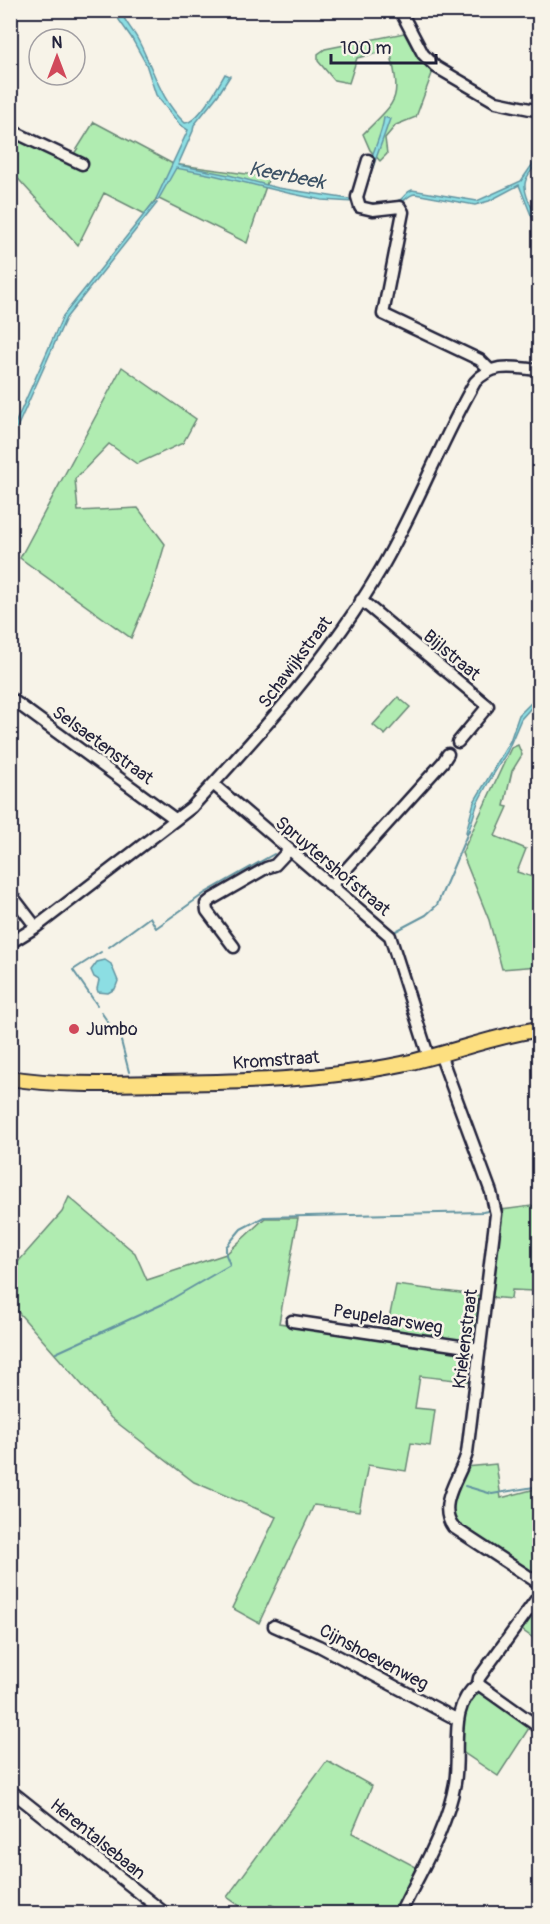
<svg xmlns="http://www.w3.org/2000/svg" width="550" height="1924" viewBox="0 0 550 1924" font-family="Pangolin,sans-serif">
	<rect width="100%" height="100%" fill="#f7f3e8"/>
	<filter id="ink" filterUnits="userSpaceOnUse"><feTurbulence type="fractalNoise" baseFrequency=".0167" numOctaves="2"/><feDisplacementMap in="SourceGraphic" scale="12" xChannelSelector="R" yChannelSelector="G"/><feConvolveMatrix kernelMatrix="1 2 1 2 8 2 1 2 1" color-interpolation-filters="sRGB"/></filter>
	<g filter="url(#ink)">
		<path fill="#b0ecb1" stroke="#698776" stroke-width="1.5" d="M404,33L415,53L433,71L416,117L396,125L385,138L387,154L380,161L370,150L363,134C399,99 401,100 390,50L357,58L349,83L334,80L318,61V54L325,49Z
			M94,122L173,164L269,177L247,243L157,198L145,214L104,193L78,245L11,171V135L69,162Z
			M122,367L196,419L183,443L137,464L109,444L75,479L78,511L138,508L165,544L151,591L131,638L20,558Z
			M398,697L410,707L385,735L373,725Z
			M518,745L522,755L512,771L504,806L508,807L495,836L526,849L517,872L539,879V966L502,969L489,920L462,853L511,748Z
			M69,1197L135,1253L147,1280L226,1254L265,1218H298L279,1323L385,1339L396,1285L484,1296L473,1382L420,1376L415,1408L435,1410L430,1446L411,1443L406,1471L368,1465L359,1511L314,1505L259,1623L232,1608L276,1517L194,1482L111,1418L11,1304L10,1271L62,1212Z
			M539,1205V1306H531L533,1291L512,1290L511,1299L490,1297L501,1210Z
			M496,1464L501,1498L539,1488V1583L456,1526L449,1506L466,1467Z
			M539,1600V1642L519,1628Z
			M480,1689L531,1725L498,1776L461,1751L462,1726L466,1702Z
			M327,1761L372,1786L352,1833L416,1867L394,1913H325L312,1906L308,1913H287L270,1904L265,1913H250L227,1897Z"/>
		<path fill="#8cdee3" stroke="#6293a0" stroke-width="1.5" d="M116,11H121C124,21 132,29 137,38C153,67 160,100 185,123C199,122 218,86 225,74L230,76L218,95L194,125L193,131L178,165L229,175L278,188L349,199L355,200L354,202L322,200L288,193L213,175L176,168L158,200L156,199L188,130L180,125L156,95L146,64L131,37L119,20Z
			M384,117L390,119L363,195L362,202C369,204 395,203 401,199C406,195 406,192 412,190L477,201L521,181L539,155C539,167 526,172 525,184C524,201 539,213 539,229L531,215L519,185L489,201L475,205L415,194C407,195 406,201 399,204C388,207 371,208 360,204C356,182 382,142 384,117Z
			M154,202L157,203L66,318L11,441V433L63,316Z
			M539,695V699L521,719L507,752L488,783L478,802L468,833L466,832L474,802L510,741L519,715Z
			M105,960L111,964L118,981L115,989L108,993L98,992L97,989L99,980L94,977L91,970L97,962Z"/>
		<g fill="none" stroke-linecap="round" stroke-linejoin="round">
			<path stroke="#6293a0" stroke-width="2" d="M392,933L426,915L437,905L469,830
				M109,947L150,917L156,928L205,893L274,854
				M97,1005L73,970L101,952
				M101,1012L110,1025
				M121,1041L129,1072
				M56,1353L163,1304L230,1265L226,1255V1247L241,1229L264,1217L483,1212L492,1210
				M465,1486L492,1494L540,1486"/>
			<defs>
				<path id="minor" d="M400,10L423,54L436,67L496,102L540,111
					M10,130L82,164
					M368,160L357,197L360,207L373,210L400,207L403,212L383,314L480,360L490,370
					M361,600L488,706L458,742
					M10,698L175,819
					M213,784L390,936L429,1058
					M331,886L443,762L448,754
					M10,893L36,927
					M10,943L36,927L192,807C261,732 329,659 381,569C416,509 440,443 475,382C494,361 514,368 540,370
					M234,947L207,911L206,904L212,899L266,868L275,865L289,850
					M440,1054L491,1192L496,1214L467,1453C461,1476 436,1504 453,1527L540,1584
					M292,1321L480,1349
					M274,1626L319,1646L458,1720
					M478,1684L479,1678L540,1594
					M478,1684L540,1728
					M10,1790L166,1914
					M400,1914C420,1872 447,1829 455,1783C461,1748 447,1708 478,1684"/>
				<path id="major" d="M10,1078C57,1086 114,1084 161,1083C240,1082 325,1080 402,1064C449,1054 492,1036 540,1029"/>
			</defs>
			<use href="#minor" stroke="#22223b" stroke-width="15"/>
			<use href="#major" stroke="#22223b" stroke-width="18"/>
			<use href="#minor" stroke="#f7f3e8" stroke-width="10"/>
			<use href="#major" stroke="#fddf80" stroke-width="14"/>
		</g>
	</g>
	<circle fill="#d1495b" stroke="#f7f3e8" stroke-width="2" cx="74" cy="1029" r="6"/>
	<g text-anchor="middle" stroke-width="5" stroke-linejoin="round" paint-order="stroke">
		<g font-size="18" fill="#22223b" stroke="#f7f3e8">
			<text transform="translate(452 655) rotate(40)" y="6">Bijlstraat</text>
			<text transform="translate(295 662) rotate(-53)" y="6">Schawijkstraat</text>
			<text transform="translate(103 745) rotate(36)" y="6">Selsaetenstraat</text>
			<text transform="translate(333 866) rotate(40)" y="6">Spruytershofstraat</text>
			<text transform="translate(276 1060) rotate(-4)" y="6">Kromstraat</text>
			<text transform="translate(388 1319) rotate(9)" y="6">Peupelaarsweg</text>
			<text transform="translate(465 1339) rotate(-83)" y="6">Kriekenstraat</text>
			<text transform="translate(374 1657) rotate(28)" y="6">Cijnshoevenweg</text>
			<text transform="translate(98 1839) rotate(39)" y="6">Herentalsebaan</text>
		</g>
		<g font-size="18" fill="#22223b" stroke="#f7f3e8" text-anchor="start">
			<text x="86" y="1035">Jumbo</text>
		</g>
		<g font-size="20" font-style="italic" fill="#3c5165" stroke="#f7f3e8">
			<text transform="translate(287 175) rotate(11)" y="7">Keerbeek</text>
		</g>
	</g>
	<rect width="550" height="1924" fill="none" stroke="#f7f3e8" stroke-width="36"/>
	<rect x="18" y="18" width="514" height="1888" fill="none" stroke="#22223b" stroke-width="2" filter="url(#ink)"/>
	<g transform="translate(57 57)"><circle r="28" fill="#f7f3e8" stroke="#a29fa3" stroke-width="1.5"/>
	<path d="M0-4.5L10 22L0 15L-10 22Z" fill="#d1495b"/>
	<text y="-9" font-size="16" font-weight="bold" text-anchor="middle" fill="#22223b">N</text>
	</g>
	<path d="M331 54v9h105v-9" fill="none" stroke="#22223b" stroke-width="3"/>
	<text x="340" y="54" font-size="18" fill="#22223b" stroke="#f7f3e8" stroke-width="4.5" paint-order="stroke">100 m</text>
</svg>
